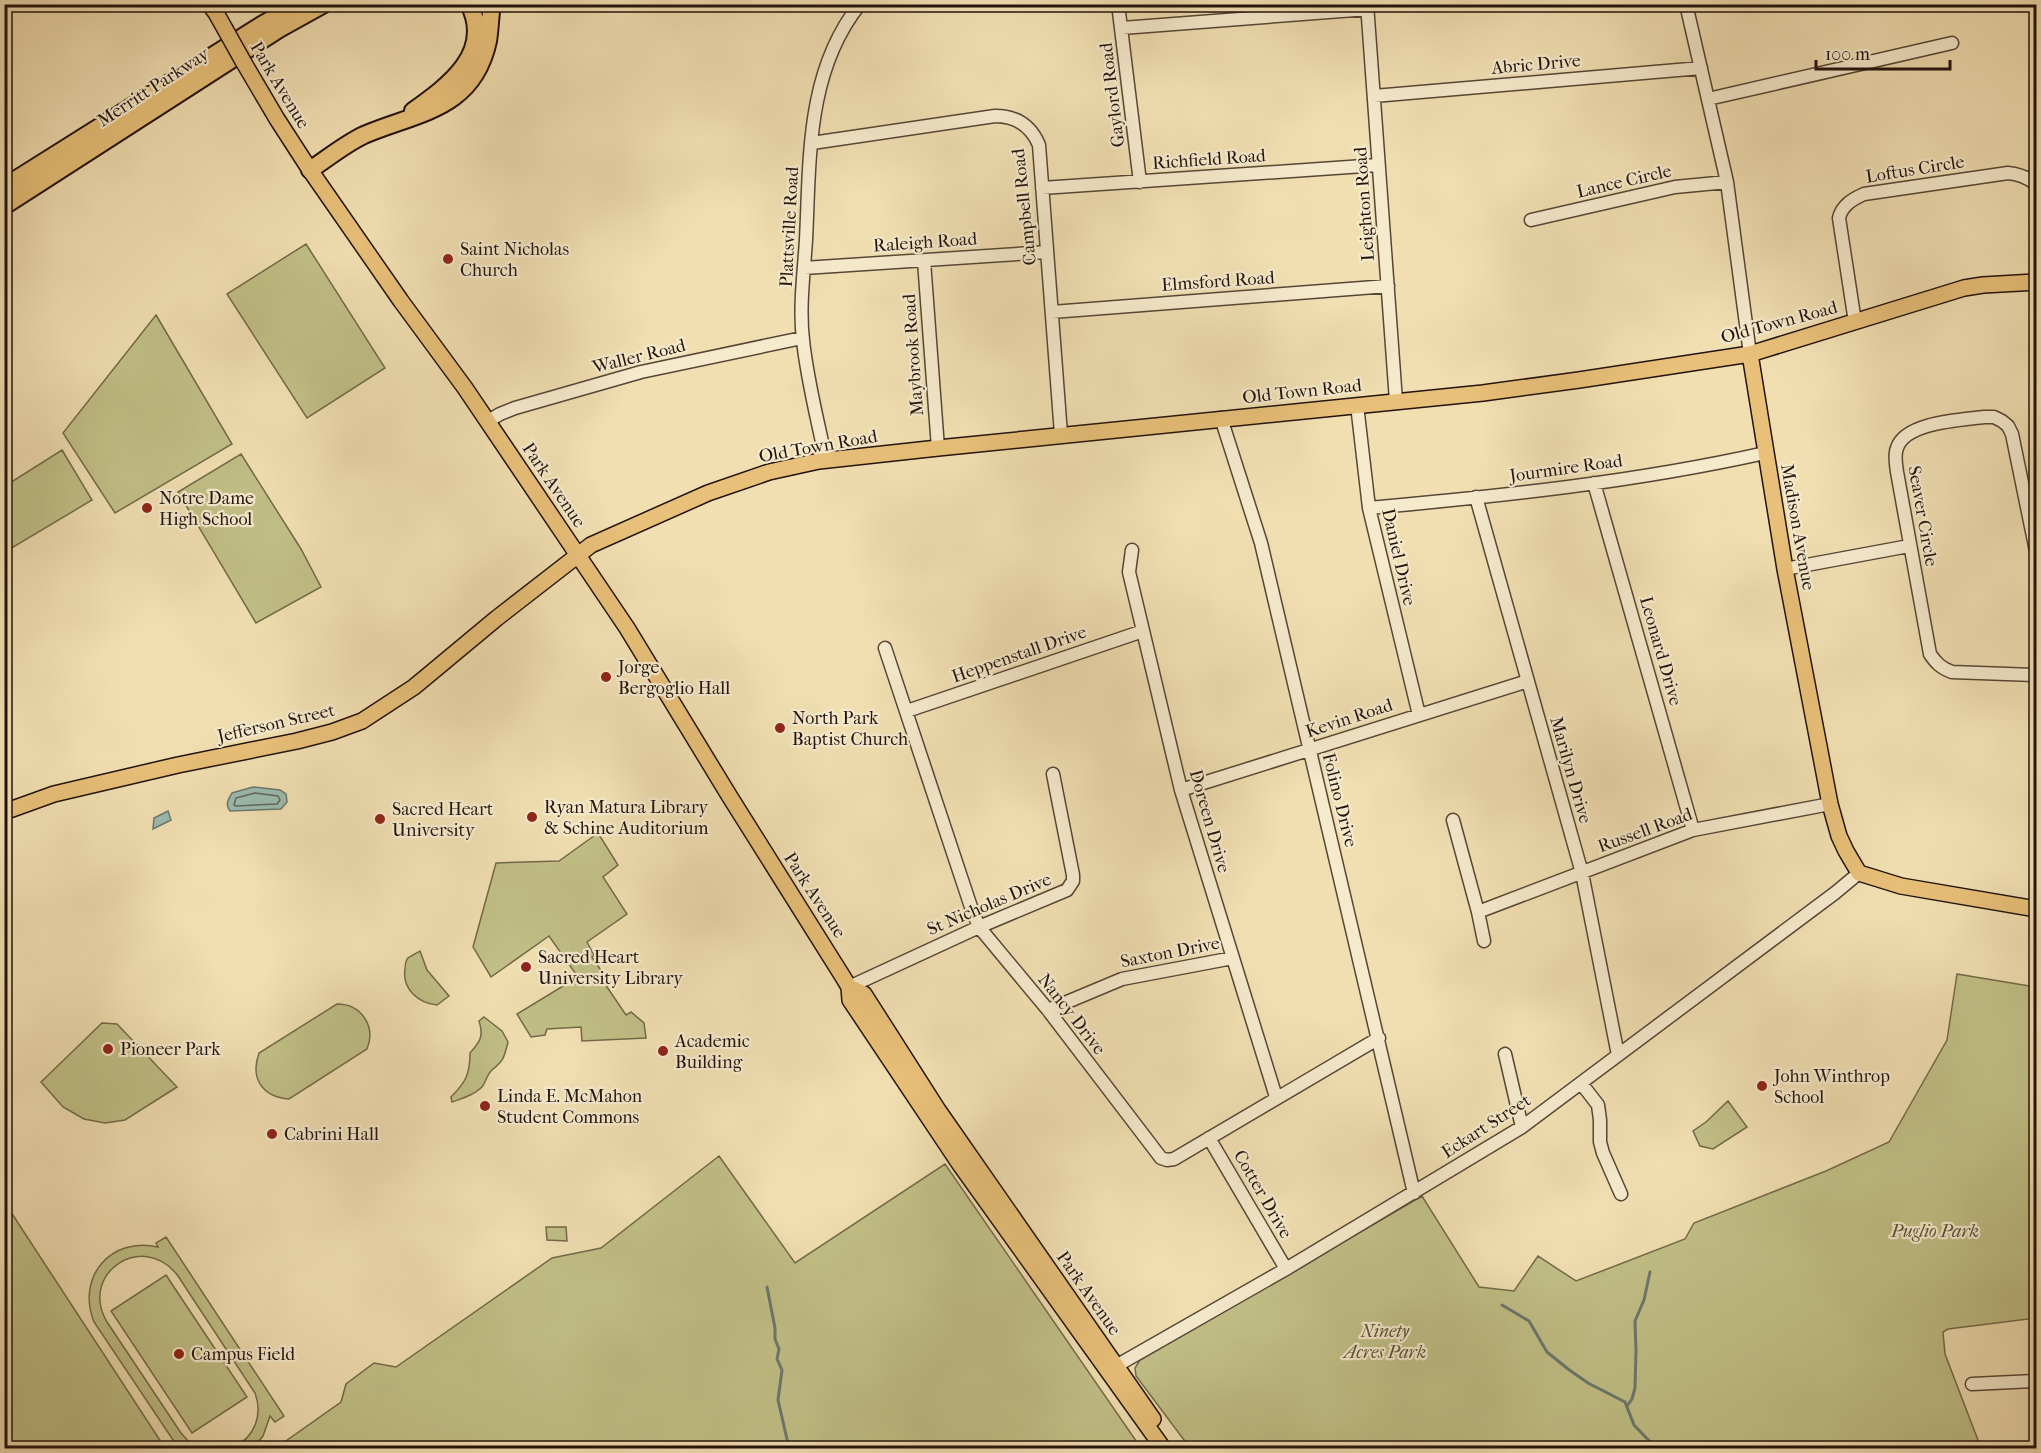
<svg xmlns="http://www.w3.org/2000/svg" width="2041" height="1453" viewBox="0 0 2041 1453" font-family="'IM FELL French Canon',serif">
	<rect width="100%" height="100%" fill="#f1dfb2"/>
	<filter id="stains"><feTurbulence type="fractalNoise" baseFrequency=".00333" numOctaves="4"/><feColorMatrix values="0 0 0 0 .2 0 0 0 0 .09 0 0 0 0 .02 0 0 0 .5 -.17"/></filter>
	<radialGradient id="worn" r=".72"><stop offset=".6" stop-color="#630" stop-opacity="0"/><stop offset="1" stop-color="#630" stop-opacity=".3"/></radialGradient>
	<path fill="#c1c087" stroke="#726a4a" stroke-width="1.5" d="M306,244L385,368L307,418L227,294Z
		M156,315L232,444L115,513L63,433Z
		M62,450L92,500L5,552V486Z
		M241,454L301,549L321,587L256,623L178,492Z
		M598,833L618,865L603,877L627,914L587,942L594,955L592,957L608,981L605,984L626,1015L631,1012L644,1023L646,1038L582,1041L581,1027L547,1029L545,1035L531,1037L517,1014L578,977L549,936L491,977L473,947L496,863L559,861Z
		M420,951L427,970L449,996L437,1005C418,1003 402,989 405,969C405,967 406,961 407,959C410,956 417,953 420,951Z
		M1957,974L2036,987V1318L1948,1329L1943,1332L1945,1354L1981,1448H1190L1136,1376L1135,1368L1140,1360L1422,1196L1479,1287L1514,1291L1538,1256L1576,1281L1685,1239L1694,1223L1826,1171L1889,1142L1947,1040Z
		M337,1004C362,1004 376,1027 367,1049L289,1099C262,1097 250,1078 259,1053Z
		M484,1017L502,1031L508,1042C504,1058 504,1060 492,1070C487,1074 486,1082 482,1087C474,1095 463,1098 452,1102L451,1097C466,1082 470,1074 470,1053C480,1042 484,1036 479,1021Z
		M102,1023L117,1024L177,1087L125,1120L105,1123L84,1119L63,1107L41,1082Z
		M1728,1101L1747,1127L1713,1149L1700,1146L1693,1131L1706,1122Z
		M719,1156L795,1263L945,1164L1141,1448H276L341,1402L346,1384L374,1363L396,1367L552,1258L601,1248Z
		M5,1203L165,1448H5Z
		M546,1227H566L567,1241L547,1240Z
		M166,1237L284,1416L275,1422L270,1416L263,1436L253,1448H233C255,1437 263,1415 255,1393L178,1276C144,1230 78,1273 107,1322L181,1433L190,1443L199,1448H179L177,1446L94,1322C76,1277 111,1236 158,1247L156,1243Z
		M166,1275L247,1397L192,1433L111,1311Z"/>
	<path fill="#9bbcb0" stroke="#6b786e" stroke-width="1.5" d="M253,787L280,790L286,794L287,802L281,809L230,811C225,804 228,800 232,793Z
		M168,811L171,820L153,829L154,818Z"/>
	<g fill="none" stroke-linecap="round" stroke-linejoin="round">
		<path stroke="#5e685e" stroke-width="1.5" d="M255,793L278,796L280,800L277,804L236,806L234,805L236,798Z"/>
		<path stroke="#6b786e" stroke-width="3" d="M767,1287L775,1328V1339L779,1349L777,1359L782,1370L778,1400L789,1448
			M1502,1305L1529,1321L1547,1352L1568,1369L1588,1383L1625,1402L1634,1425L1656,1448
			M1627,1406L1632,1399L1635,1388L1636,1351L1635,1321L1644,1300L1650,1272"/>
		<defs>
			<path id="minor" d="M1118,4L1140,182
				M1367,4L1396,401
				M1686,4L1727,182L1750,354
				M1122,28L1368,9
				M1374,96L1701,68
				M1708,99L1952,43
				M812,143L995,116C1016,116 1031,126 1039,145L1061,434
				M1042,188L1378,165
				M1531,220L1675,187L1727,182
				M924,261L938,448
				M804,268L1047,252
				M1052,312L1388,286
				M1855,322L1839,218C1842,205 1853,199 1864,194L2008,173C2019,174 2027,177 2036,184
				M1357,405L1369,508L1419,715
				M1221,418L1261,543L1414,1193
				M488,421L500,414L515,408L641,372L802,338
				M826,461C818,421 807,380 803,340C799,307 804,272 806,240C810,159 806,71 860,4
				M1594,483L1693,830
				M1476,497L1582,873L1618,1055
				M1369,508C1502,496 1635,482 1765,453
				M1132,550L1129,572L1181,790L1276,1097
				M2036,551L2012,434L2008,426L2002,421L1994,417H1984C1961,420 1905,422 1897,448C1894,455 1896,464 1897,472L1930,654C1936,663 1941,668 1952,672L2036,675
				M1785,569L1909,546
				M885,648L971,907L979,927L1048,1010L1161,1158L1167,1160L1174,1159L1379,1038
				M907,711L1143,631
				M1181,790L1528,681
				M1453,820L1478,912L1484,941
				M1478,912L1693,830L1830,804
				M849,987L979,927L1067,890L1073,881V875L1053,774
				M1048,1010L1122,979L1233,958
				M1505,1054L1522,1127
				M1581,1083L1598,1105L1600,1120V1142L1603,1153L1621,1194
				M1209,1138L1286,1269
				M1109,1370L1286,1269L1522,1127L1835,893L1859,873
				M1972,1384L2036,1381"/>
			<path id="major" d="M209,4L216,13L225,29
				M244,63L277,119L310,170L401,301L465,388L627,628L730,797L843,977L849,987L850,1000L961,1166L1163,1448
				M1750,354L1785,569L1822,762L1830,804L1839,836L1846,851L1859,873L1872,877L1901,886L2036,909
				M4,812L54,794L178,765L297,741L332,732L362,721L414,687L497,618L591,545L708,493L769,472L819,461L938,448L1483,393L1579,380L1750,354L1964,288L1983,285L2036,282
				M849,987L864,994L938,1110L1153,1419"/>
			<path id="highway" d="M413,111C448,86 494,53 469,4
				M310,170C328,158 345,144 364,135C418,112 473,110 488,41C490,29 490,16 492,4
				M4,187L260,26L298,4
				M4,206L279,29L324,4"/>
		</defs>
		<use href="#minor" stroke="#564636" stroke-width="15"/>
		<use href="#major" stroke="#22130c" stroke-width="18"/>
		<use href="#highway" stroke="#22130c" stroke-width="20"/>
		<use href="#minor" stroke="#f6eacd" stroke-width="12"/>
		<use href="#major" stroke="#e8c079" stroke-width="15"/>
		<use href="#highway" stroke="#e8c079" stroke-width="16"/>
		<defs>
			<path id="major-bridge" d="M225,29L244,63"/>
		</defs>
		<use href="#major-bridge" stroke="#22130c" stroke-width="18" stroke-linecap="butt"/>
		<use href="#major-bridge" stroke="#e8c079" stroke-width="15"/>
	</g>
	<g fill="#8f2418" stroke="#f6eacd" stroke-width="2">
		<circle cx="448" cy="259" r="6"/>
		<circle cx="147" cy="508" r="6"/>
		<circle cx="606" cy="677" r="6"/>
		<circle cx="780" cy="728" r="6"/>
		<circle cx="532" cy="817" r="6"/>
		<circle cx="380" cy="819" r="6"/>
		<circle cx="526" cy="967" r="6"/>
		<circle cx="108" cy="1049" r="6"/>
		<circle cx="663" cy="1051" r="6"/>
		<circle cx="1762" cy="1086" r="6"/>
		<circle cx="485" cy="1106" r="6"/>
		<circle cx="272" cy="1134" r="6"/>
		<circle cx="179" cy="1354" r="6"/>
	</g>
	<g text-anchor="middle" stroke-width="4.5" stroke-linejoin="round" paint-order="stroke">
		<g font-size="18" fill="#22130c" stroke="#f6eacd">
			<text transform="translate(1536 64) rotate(-5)" y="6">Abric Drive</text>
			<text transform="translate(280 85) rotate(59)" y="6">Park Avenue</text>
			<text transform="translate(153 87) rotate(-33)" y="6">Merritt Parkway</text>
			<text transform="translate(1112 95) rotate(-97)" y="6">Gaylord Road</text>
			<text transform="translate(1209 159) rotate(-4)" y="6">Richfield Road</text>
			<text transform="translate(1915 169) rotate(-9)" y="6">Loftus Circle</text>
			<text transform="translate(1624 181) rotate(-13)" y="6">Lance Circle</text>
			<text transform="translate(1364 204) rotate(-94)" y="6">Leighton Road</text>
			<text transform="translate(1024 207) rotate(-96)" y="6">Campbell Road</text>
			<text transform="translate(789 227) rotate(-87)" y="6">Plattsville Road</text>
			<text transform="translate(925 242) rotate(-4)" y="6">Raleigh Road</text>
			<text transform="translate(1218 281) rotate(-4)" y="6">Elmsford Road</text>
			<text transform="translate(1779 322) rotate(-15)" y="6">Old Town Road</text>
			<text transform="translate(913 355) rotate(-94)" y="6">Maybrook Road</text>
			<text transform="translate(639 356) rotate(-14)" y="6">Waller Road</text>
			<text transform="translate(1302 391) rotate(-6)" y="6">Old Town Road</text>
			<text transform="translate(818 446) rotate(-10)" y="6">Old Town Road</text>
			<text transform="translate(1566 468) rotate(-8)" y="6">Jourmire Road</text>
			<text transform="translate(554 485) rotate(56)" y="6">Park Avenue</text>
			<text transform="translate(1923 516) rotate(80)" y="6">Seaver Circle</text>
			<text transform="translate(1798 527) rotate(80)" y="6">Madison Avenue</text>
			<text transform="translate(1399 557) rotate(77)" y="6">Daniel Drive</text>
			<text transform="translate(1661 651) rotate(74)" y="6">Leonard Drive</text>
			<text transform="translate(1019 654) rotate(-19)" y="6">Heppenstall Drive</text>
			<text transform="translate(1349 718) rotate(-18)" y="6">Kevin Road</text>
			<text transform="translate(276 723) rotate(-13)" y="6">Jefferson Street</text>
			<text transform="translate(1571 770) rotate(74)" y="6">Marilyn Drive</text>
			<text transform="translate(1340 800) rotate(76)" y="6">Folino Drive</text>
			<text transform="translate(1210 821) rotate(74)" y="6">Doreen Drive</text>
			<text transform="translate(1645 830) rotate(-20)" y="6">Russell Road</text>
			<text transform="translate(815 895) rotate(57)" y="6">Park Avenue</text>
			<text transform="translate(989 904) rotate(-23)" y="6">St Nicholas Drive</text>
			<text transform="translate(1170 952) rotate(-11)" y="6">Saxton Drive</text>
			<text transform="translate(1072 1014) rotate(52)" y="6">Nancy Drive</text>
			<text transform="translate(1486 1126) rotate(-33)" y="6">Eckart Street</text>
			<text transform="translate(1263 1194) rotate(60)" y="6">Cotter Drive</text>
			<text transform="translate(1089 1293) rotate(55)" y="6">Park Avenue</text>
		</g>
		<g font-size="18" fill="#22130c" stroke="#f6eacd" text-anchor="start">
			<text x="460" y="255">Saint Nicholas<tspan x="460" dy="21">Church</tspan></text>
			<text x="159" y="504">Notre Dame<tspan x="159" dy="21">High School</tspan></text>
			<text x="618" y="673">Jorge<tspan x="618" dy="21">Bergoglio Hall</tspan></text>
			<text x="792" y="724">North Park<tspan x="792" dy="21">Baptist Church</tspan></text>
			<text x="544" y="813">Ryan Matura Library<tspan x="544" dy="21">&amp; Schine Auditorium</tspan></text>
			<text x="392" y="815">Sacred Heart<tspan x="392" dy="21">University</tspan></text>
			<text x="538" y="963">Sacred Heart<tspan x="538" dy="21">University Library</tspan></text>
			<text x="675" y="1047">Academic<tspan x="675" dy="21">Building</tspan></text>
			<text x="120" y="1055">Pioneer Park</text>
			<text x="1774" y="1082">John Winthrop<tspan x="1774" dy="21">School</tspan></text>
			<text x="497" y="1102">Linda E. McMahon<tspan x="497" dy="21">Student Commons</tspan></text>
			<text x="284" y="1140">Cabrini Hall</text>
			<text x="191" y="1360">Campus Field</text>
		</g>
		<g font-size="18" font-style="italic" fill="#5a5037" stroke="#f6eacd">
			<text x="1935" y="1237">Puglio Park</text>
			<text x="1385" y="1337">Ninety<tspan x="1385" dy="21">Acres Park</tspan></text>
		</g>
	</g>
	<rect width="2041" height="1453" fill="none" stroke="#f1dfb2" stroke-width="24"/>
	<rect x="6" y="6" width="2029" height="1441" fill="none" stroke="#22130c" stroke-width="3"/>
	<rect x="12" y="12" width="2017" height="1429" fill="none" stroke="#22130c" stroke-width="1.5"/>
	<path d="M1816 60v9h134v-9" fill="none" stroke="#22130c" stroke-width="3"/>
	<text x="1825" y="60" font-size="18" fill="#22130c" stroke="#f6eacd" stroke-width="4.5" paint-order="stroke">100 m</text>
	<rect width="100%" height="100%" filter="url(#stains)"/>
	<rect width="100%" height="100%" fill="url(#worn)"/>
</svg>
